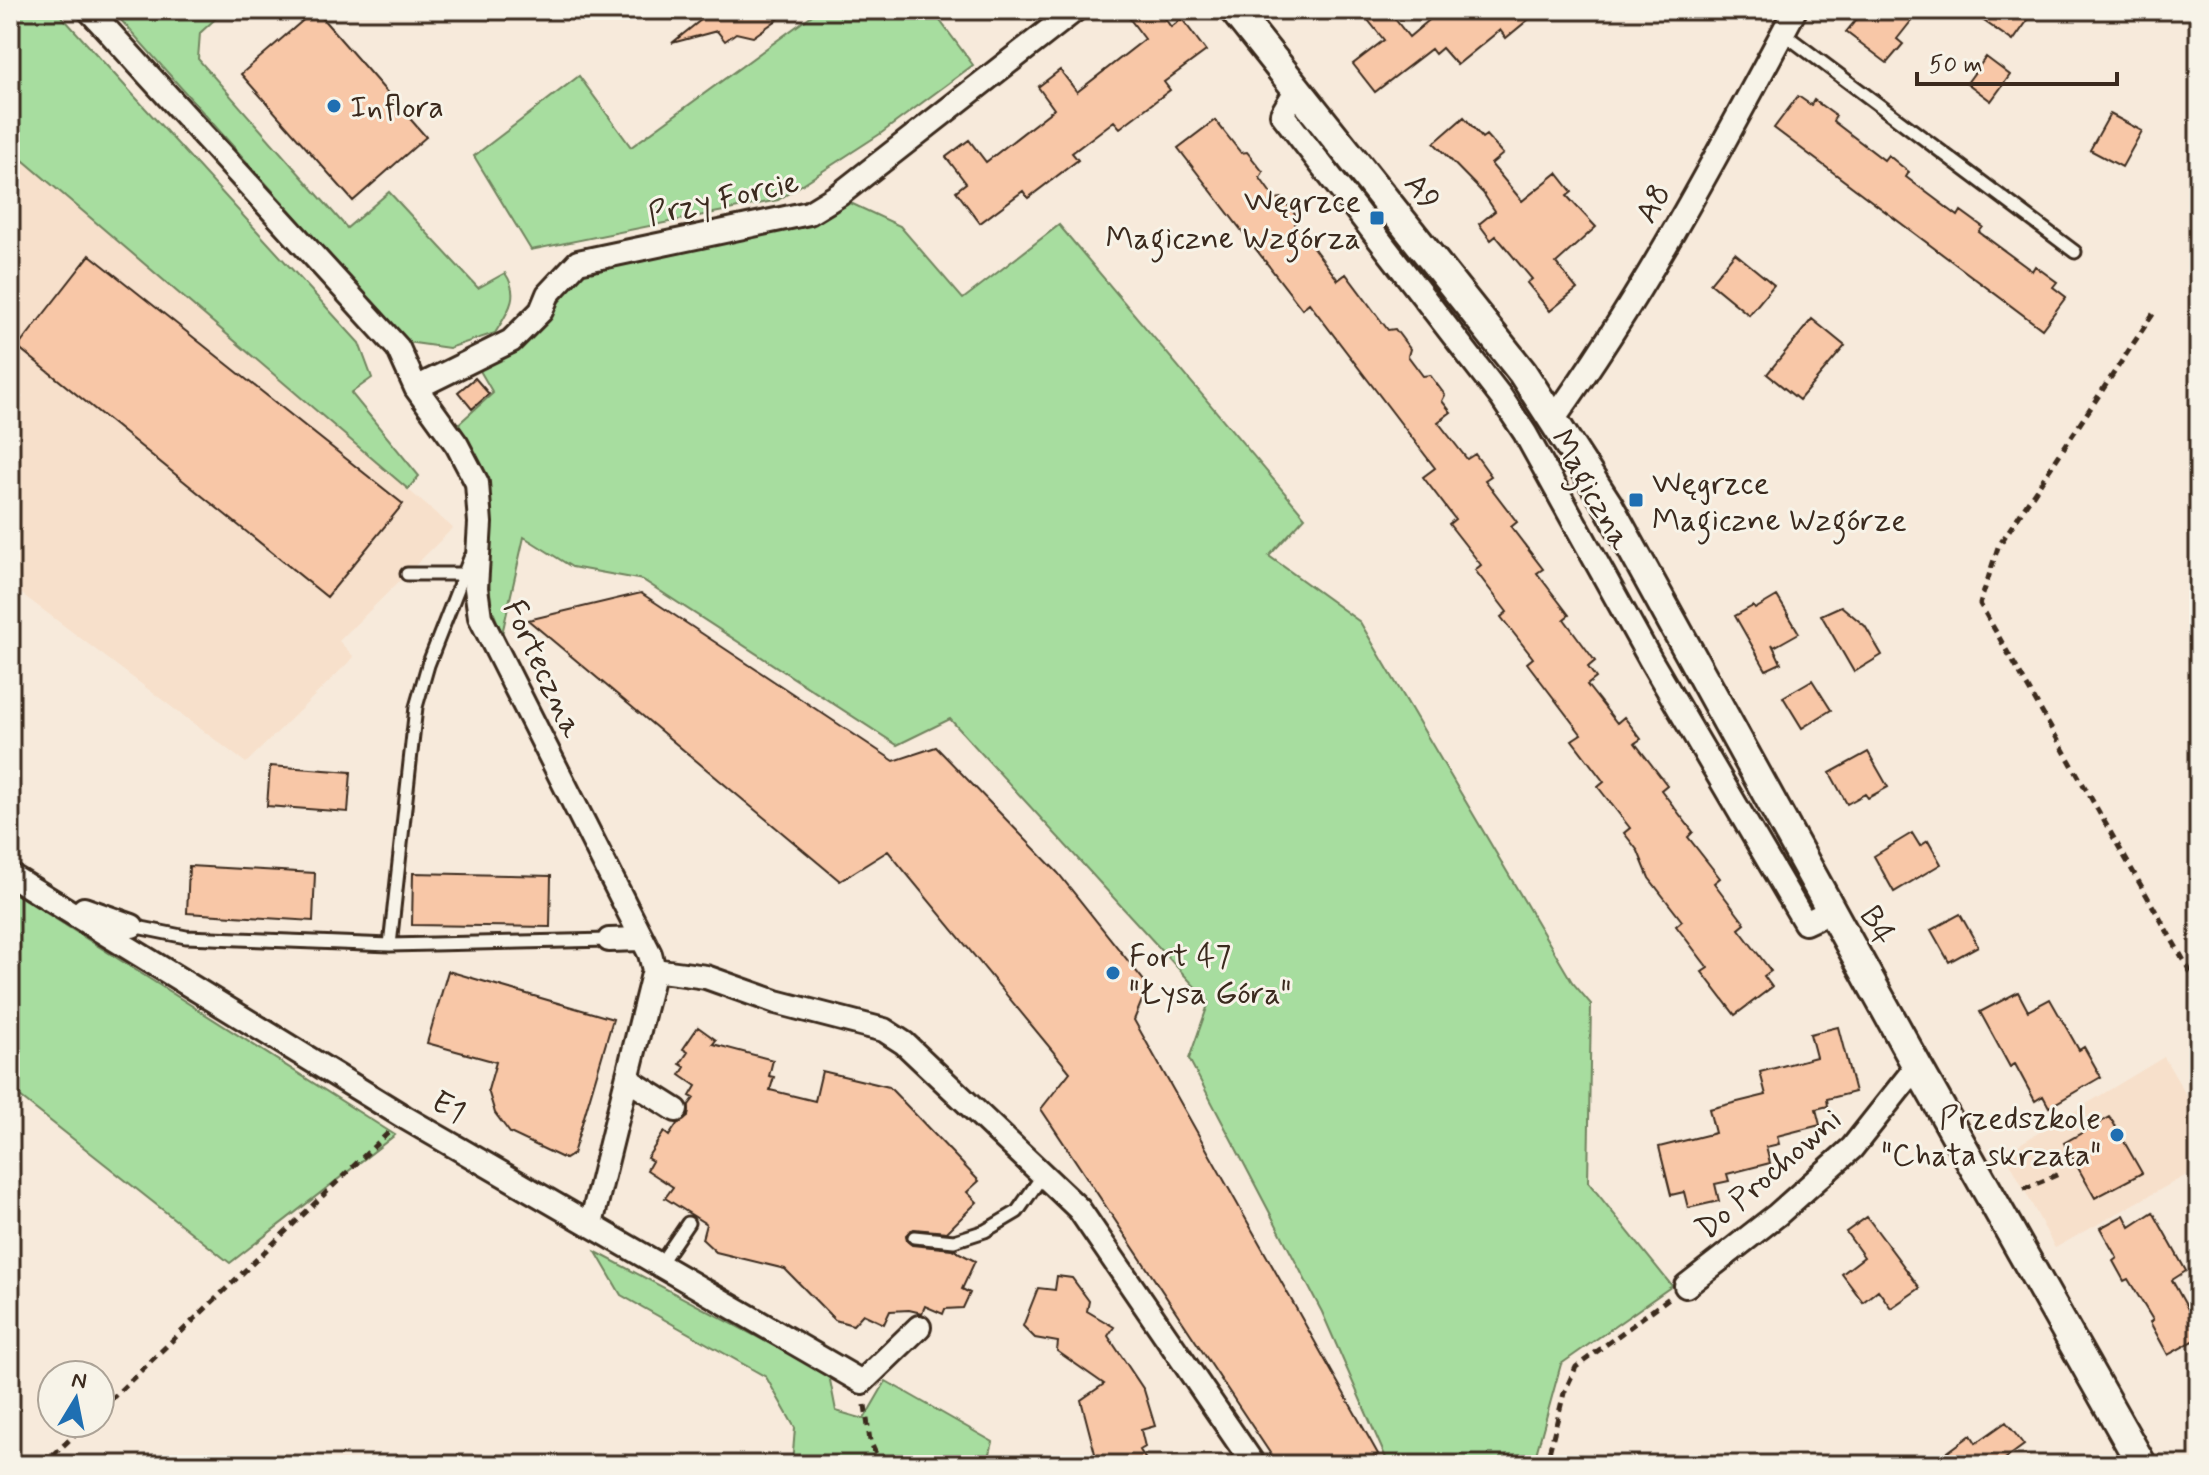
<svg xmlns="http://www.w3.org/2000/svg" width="2209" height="1475" viewBox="0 0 2209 1475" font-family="Mynerve,sans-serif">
	<rect width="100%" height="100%" fill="#f7eadb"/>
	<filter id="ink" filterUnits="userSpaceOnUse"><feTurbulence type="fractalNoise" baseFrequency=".0125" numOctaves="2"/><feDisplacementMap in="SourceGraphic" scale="16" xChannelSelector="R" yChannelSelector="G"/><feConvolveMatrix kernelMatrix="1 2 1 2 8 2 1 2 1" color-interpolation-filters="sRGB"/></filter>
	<g filter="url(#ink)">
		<path fill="#f7e0cb" d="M10,149L453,528L339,641L354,657L246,763L10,585V413L23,397L10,387Z
			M2164,1057L2199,1117V1168L2055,1248L2005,1153Z"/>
		<path fill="#a7dd9f" stroke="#71845e" stroke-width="2" d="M10,10H56L359,343L372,378L351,393L419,476L408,489L10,149Z
			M112,10H225L200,33L198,59L347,228L389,192L478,288L505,273C521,296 508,312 495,333L449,348L407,342Z
			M819,10H932L973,65L880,134L778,200L531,250L474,156L579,76L631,147Z
			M844,200L900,226L963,299L1059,225L1305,517L1269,556L1360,622L1572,982L1591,1004L1588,1182L1672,1286L1561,1364L1533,1465H1389L1322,1312L1189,1059L1209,1002L950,719L897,745L643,580L572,567L524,537L502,634L491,606L488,563L492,512L482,468L454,428L493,393L479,369L521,349L564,296L577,275Z
			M10,890L395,1135L230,1263L10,1089Z
			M596,1252L829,1375L836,1411L864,1419L886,1381L993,1442L987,1465H792L795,1428L766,1377L621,1295Z"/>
		<path fill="#f8c7a7" stroke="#3b2a1e" stroke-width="2" d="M315,10L426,137L353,201L241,74Z
			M703,10H791L753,37L736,33L725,41L717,31L672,43L707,15Z
			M1123,10H1159L1171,27L1182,19L1206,51L1164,82L1170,90L1120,128L1114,121L1072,153L1078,160L1028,198L1023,191L980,223L956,191L966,183L946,157L969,140L986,162L1054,109L1038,87L1060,70L1077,92L1145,39Z
			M1360,10H1388L1409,37L1441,10H1540L1506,38L1500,30L1457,65L1442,48L1435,54L1431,49L1375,92L1353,64L1384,40Z
			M1864,10H1899L1912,20L1897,39L1903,44L1887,63L1846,32Z
			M1968,10H2035L2013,41Z
			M1986,57L2010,75L1991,101L1967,83Z
			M1798,96L1811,105L1814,100L1836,116L1833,121L1884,160L1888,155L1899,164L1909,172L1906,177L1958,216L1961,211L1983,227L1979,232L2032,271L2035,266L2057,282L2053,287L2066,297L2042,329L1774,128Z
			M2110,114L2142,131L2122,167L2090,150Z
			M1464,117L1482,138L1486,135L1503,154L1491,164L1522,201L1557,173L1572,192L1567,196L1596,227L1556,263L1577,289L1550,311L1527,283L1532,279L1496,236L1491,240L1479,224L1495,211L1483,193L1434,143Z
			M1215,120L1241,153L1247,152L1263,172L1260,178L1275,199L1282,198L1298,218L1295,224L1338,280L1346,274L1388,330L1395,329L1410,349L1408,356L1423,376L1430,375L1445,395L1442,401L1451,412L1438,422L1467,459L1475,454L1491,476L1485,480L1517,522L1511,527L1543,569L1537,573L1569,615L1564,619L1595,661L1588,667L1596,678L1587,685L1617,723L1624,717L1641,739L1635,743L1667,785L1661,790L1693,832L1688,837L1720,878L1714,883L1745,924L1739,929L1771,971L1764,976L1772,987L1735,1015L1702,972L1708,968L1676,926L1682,921L1649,878L1638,851L1624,833L1630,828L1598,787L1604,782L1572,740L1581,734L1527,663L1533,658L1501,617L1507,612L1475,570L1481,565L1449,524L1455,519L1423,477L1435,468L1309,303L1302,309L1178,148Z
			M1735,253L1774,285L1749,315L1710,283Z
			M90,255L403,504L327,597L18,347Z
			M1812,319L1845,346L1799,400L1767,374Z
			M475,378L489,394L472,409L458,392Z
			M641,593L894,761L936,747L1058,873L1148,986L1134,1020L1378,1454L1365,1465H1278L1041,1109L1070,1072L888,851L840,881L528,620Z
			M1777,596L1799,633L1774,647L1772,644L1781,663L1766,670L1735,616L1753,606L1755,609Z
			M1841,606L1865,626L1882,655L1854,672L1821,615Z
			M1812,680L1831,710L1802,728L1783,697Z
			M1868,752L1888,787L1868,798L1865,794L1847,804L1830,773Z
			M270,766L351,772L348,812L267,806Z
			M1912,833L1920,846L1928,841L1941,864L1894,892L1874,856Z
			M189,866L315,873L313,921L187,913Z
			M413,873L551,876L550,927L412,925Z
			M1960,914L1978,946L1949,962L1931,930Z
			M448,971L613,1019L573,1154L565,1159L510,1133L495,1113L488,1090L496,1062L427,1043Z
			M2018,992L2028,1011L2050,999L2079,1050L2084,1047L2101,1077L2049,1107L2043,1096L2035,1101L2015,1064L2010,1067L1980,1012Z
			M698,1027L716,1040L713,1044L773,1060L769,1076L774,1077L770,1090L815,1101L822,1071L889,1087L979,1181L967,1192L977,1202L947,1232L914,1229L906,1235L907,1241L912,1245L952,1249L975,1261L962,1289L970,1293L963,1308L945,1309L943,1314L925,1306L922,1313L909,1310L890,1311L884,1324L863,1314L853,1325L835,1320L785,1269L716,1252L702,1239L706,1224L665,1198L673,1187L647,1170L652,1161L647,1158L664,1132L669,1136L677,1124L688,1117L689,1105L694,1098L690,1096L696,1086L680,1075L685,1067L680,1064L688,1052L683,1049Z
			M1838,1027L1855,1092L1827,1099L1828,1106L1816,1109L1820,1125L1777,1136L1779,1144L1766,1147L1770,1163L1727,1174L1729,1181L1715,1184L1719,1201L1688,1208L1684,1192L1671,1195L1659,1147L1715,1133L1709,1109L1766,1095L1760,1072L1816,1057L1810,1034Z
			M2110,1117L2142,1173L2095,1198L2064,1143Z
			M2153,1212L2186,1271L2172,1280L2199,1329V1338L2168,1355L2150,1322L2153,1320L2128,1279L2124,1281L2113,1261L2117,1258L2100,1228L2124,1215L2130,1227Z
			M1867,1217L1920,1288L1891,1308L1878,1290L1863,1302L1842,1274L1864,1257L1846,1232Z
			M1057,1276L1072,1278L1089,1301L1087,1311L1114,1327L1108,1336L1144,1390L1155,1426L1141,1430L1145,1447L1140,1450L1149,1465H1098L1081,1400L1104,1384L1057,1351L1058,1342L1035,1338L1023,1326L1038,1288L1055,1290Z
			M2006,1422L2024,1445L1997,1465H1930L1971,1435L1976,1443Z"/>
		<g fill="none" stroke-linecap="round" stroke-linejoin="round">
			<defs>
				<path id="service" d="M1783,33L2075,252
					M407,574H465
					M132,926L186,937L390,945L609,940
					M390,945L416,707L428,665L470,558
					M914,1237L954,1241L985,1231L1017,1212L1043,1175
					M660,1264L688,1223"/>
				<path id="minor" d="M89,10L398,348L416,388L457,445L477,483L480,523L476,588L480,617L650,954L654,970L591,1224
					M1297,89L1282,114L1501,397L1525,433L1650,659L1805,923L1831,911
					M416,388L511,341L541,311L548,294L578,262L809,213L840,194L1075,10
					M1553,420C1646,291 1720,150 1795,10
					M10,875L404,1117L862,1382L919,1327
					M84,909L132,926
					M609,940L641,939
					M654,970L706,977L776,1002L884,1030L904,1043L1079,1209L1254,1465
					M627,1079L676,1110
					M1686,1286L1777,1215L1852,1148L1917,1066"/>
				<path id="tertiary" d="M1234,10L1522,372L1608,505L1917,1066L2142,1465"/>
			</defs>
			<use href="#service" stroke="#3b2a1e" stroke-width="17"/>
			<use href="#minor" stroke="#3b2a1e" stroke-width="28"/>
			<use href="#tertiary" stroke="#3b2a1e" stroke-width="34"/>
			<path stroke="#3b2a1e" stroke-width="5" stroke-dasharray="8 6" stroke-linecap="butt" d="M2153,314L1998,547L1980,604L2199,987
				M2024,1189L2059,1174
				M865,1405L870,1441L881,1465
				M100,1410L389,1132
				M43,1465L87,1423
				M1546,1465L1564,1393L1576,1367L1669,1298"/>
			<use href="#service" stroke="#f7f3e8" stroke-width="11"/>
			<use href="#minor" stroke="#f7f3e8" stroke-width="22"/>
			<use href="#tertiary" stroke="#f7f3e8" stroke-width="28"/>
		</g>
	</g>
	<g fill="#1f6fb2" stroke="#f7f3e8" stroke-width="3">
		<circle cx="334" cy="106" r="8"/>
		<rect x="1369" y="210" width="16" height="16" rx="4"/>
		<rect x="1628" y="492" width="16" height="16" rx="4"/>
		<circle cx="1113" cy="973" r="8"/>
		<circle cx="2117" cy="1135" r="8"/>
	</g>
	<g text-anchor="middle" stroke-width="6" stroke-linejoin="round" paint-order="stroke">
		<g font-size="32" fill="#3b2a1e" stroke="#f7f3e8" text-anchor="start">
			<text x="350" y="117">Inflora</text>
			<text x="1361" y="211" text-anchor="end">Węgrzce<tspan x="1361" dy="37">Magiczne Wzgórza</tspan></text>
			<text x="1652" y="493">Węgrzce<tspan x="1652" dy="37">Magiczne Wzgórze</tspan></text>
			<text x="1129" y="966">Fort 47<tspan x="1129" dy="37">"Łysa Góra"</tspan></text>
			<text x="2101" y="1128" text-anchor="end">Przedszkole<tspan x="2101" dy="37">"Chata skrzata"</tspan></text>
		</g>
		<g font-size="32" fill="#3b2a1e" stroke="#f7f3e8">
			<text transform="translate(1423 191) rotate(51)" y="11">A9</text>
			<text transform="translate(723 197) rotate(-13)" y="11">Przy Forcie</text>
			<text transform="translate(1652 203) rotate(-61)" y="11">A8</text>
			<text transform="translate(1592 489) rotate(61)" y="11">Magiczna</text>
			<text transform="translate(544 668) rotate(65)" y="11">Forteczna</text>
			<text transform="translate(1878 925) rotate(61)" y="11">B4</text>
			<text transform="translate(449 1106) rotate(30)" y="11">E1</text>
			<text transform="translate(1768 1173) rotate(-41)" y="11">Do Prochowni</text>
		</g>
	</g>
	<rect width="2209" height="1475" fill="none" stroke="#f7f3e8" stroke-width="40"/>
	<rect x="20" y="20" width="2169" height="1435" fill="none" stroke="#3b2a1e" stroke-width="3" filter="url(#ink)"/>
	<g transform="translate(76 1399) rotate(10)"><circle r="38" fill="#f7f3e8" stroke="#aca397" stroke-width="2"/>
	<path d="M0-6L14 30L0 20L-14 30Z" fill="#1f6fb2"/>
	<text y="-12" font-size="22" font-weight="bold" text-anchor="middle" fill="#3b2a1e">N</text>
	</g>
	<path d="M1917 72v12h200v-12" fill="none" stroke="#3b2a1e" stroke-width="4"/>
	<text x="1929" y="72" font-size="24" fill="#3b2a1e" stroke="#f7f3e8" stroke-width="6" paint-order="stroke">50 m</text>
</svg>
